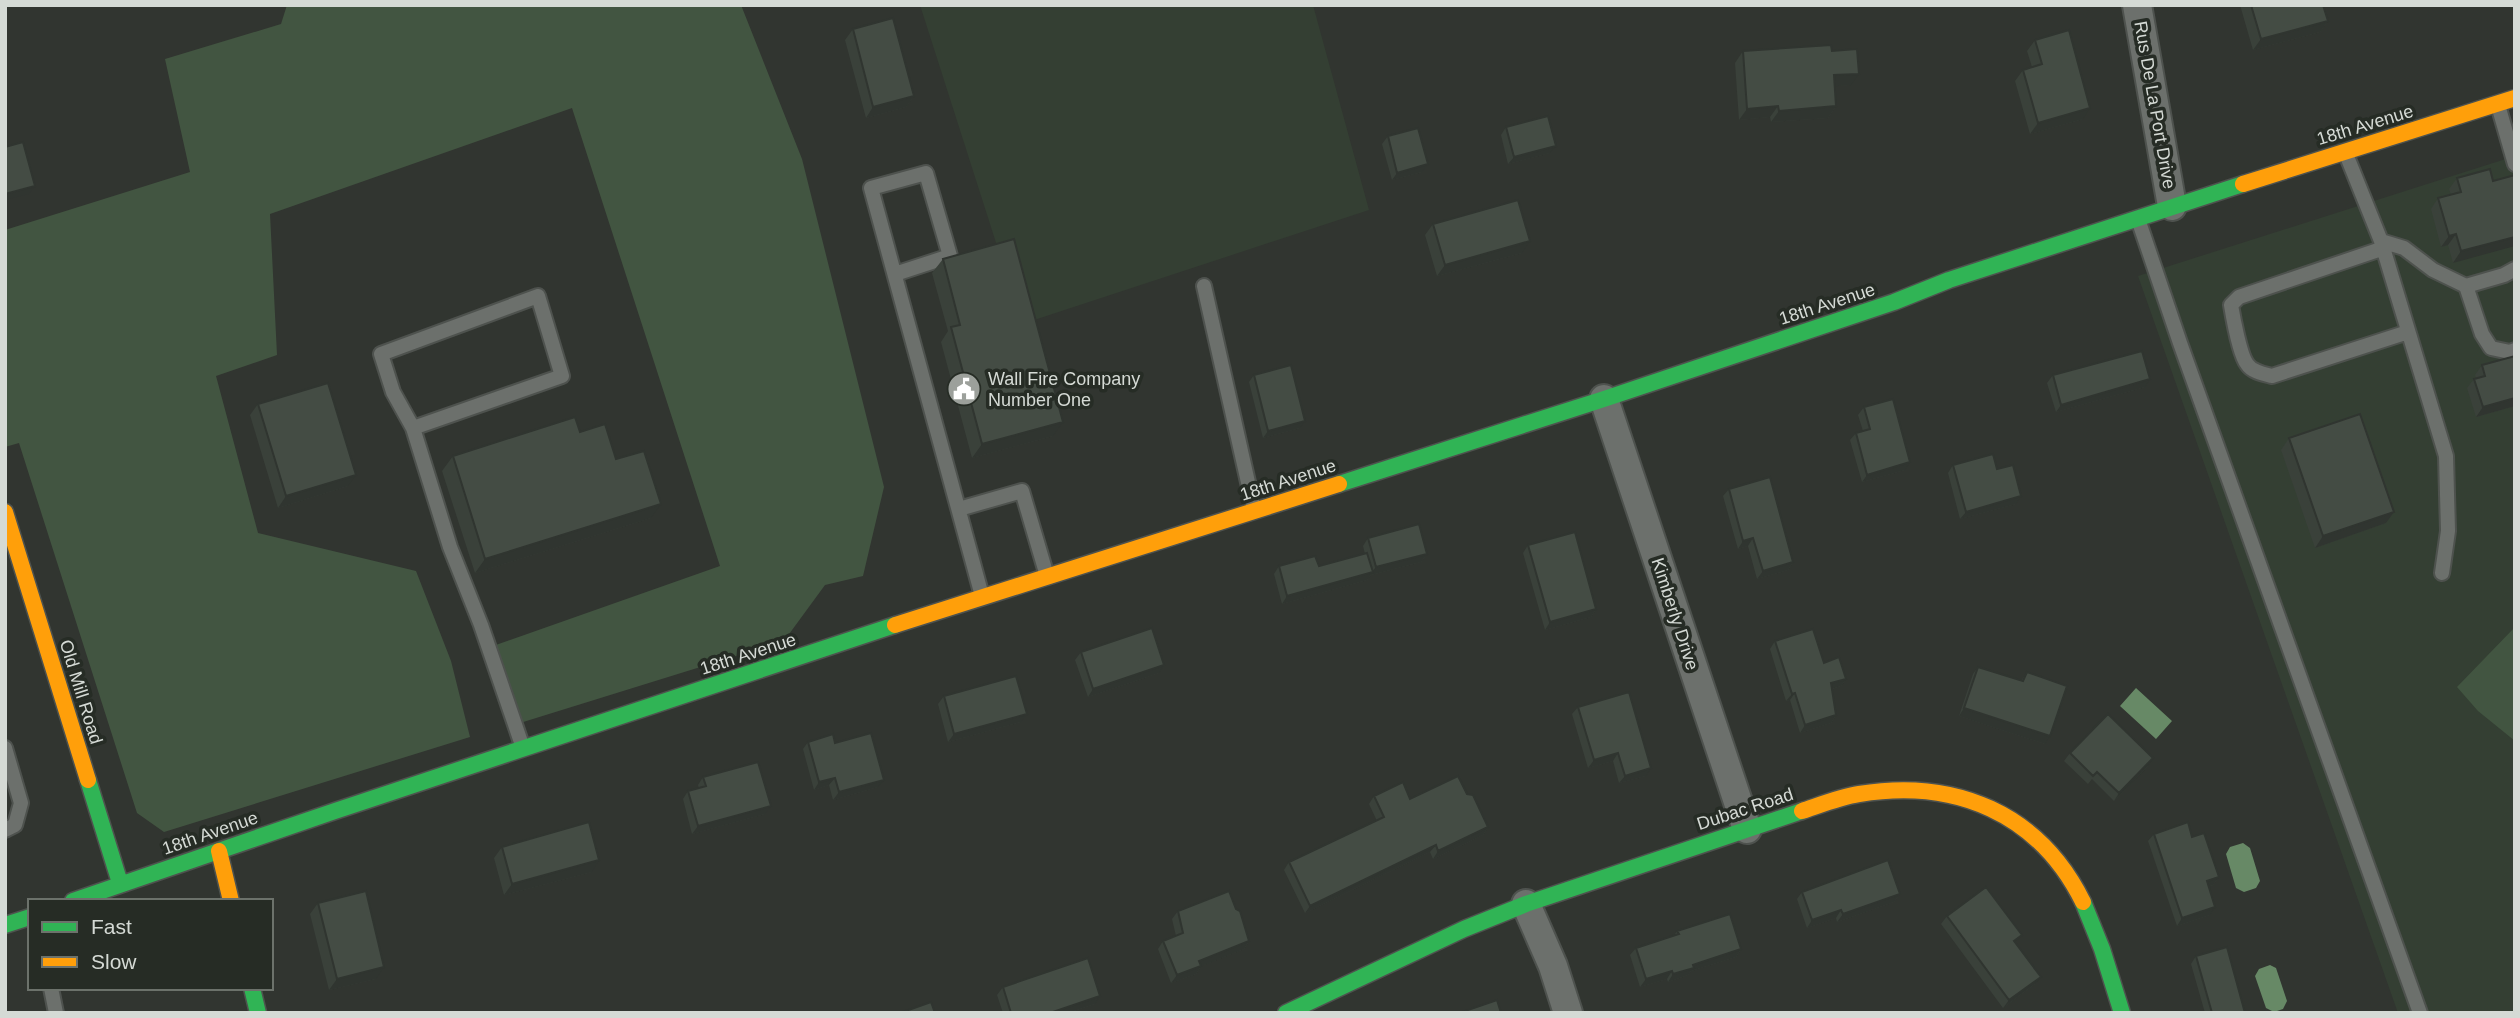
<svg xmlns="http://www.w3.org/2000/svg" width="2520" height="1018" viewBox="0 0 2520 1018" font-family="Arial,sans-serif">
	<rect width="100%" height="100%" fill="#313530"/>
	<path fill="#343f33" d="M920,5H1313L1369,210L1022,324Z
		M2515,156V1013H2398L2138,276Z"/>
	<path fill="#425541" d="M287,5H741L802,159L884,487L863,576L825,585L784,641L520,723L493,646L720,566L572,108L270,214L277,355L216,376L258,533L416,571L451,661L470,737L164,832L137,813L19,443L5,447V230L190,172L165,59L281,24Z
		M2515,627V741L2478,711L2457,687Z"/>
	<path fill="#678966" d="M2136,688L2172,721L2156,739L2120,706Z
		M2243,843L2250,848L2260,881L2256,888L2244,892L2236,888L2226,854L2230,847Z
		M2270,965L2276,968L2287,1001L2283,1009L2274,1012L2266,1008L2255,976L2259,969Z"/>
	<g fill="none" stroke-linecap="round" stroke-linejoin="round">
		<defs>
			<path id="lane" d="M2498,105L2515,164
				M2346,154L2381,241L2446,456L2448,531L2442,573
				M2138,219L2180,343L2420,1013
				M2381,241L2404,248L2433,270L2466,286L2482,334L2491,348L2510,352L2515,350
				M2384,248L2239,297L2231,305C2233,317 2240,355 2247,364C2252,372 2264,374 2272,376L2408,332
				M895,274L950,256L926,173L871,188L982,596
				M1204,286L1254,509
				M2466,286L2504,275L2515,269
				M413,428L562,376L538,296L381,354L393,392L413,428L450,547L481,625L523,748
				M959,509L1022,491L1047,576
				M5,748L21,803L15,825L5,830
				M51,988L56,1013"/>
			<path id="street" d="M2137,5L2172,206
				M1604,399L1747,829
				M1526,904L1553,966L1568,1013"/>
			<path id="fast" d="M1339,484L1604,399L1894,302L1949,280L2243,184
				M88,780L120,883
				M73,901L335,811L895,625
				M2083,902L2102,949L2122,1013
				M5,925L30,917
				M252,988L258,1013
				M1286,1013L1464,929L1526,904L1802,811"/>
			<path id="slow" d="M2243,184L2515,98
				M5,512L88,780
				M895,625L1339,484
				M1802,811C1820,805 1840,797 1859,794C1955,778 2039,813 2083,902
				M219,851L231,901"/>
		</defs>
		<use href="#lane" stroke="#4e524e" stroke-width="18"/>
		<use href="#street" stroke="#4e524e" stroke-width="32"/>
		<use href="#fast" stroke="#4e524e" stroke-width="19"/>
		<use href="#slow" stroke="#4e524e" stroke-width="19"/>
		<use href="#lane" stroke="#6c706c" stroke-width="14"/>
		<use href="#street" stroke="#6c706c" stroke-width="28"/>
		<use href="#fast" stroke="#30b455" stroke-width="16"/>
		<use href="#slow" stroke="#ff9f0a" stroke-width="16"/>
	</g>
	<path fill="#3a413a" d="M2240,5H2323L2328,21L2320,32L2253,50Z
		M853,29L914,96L906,107L866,118L845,40Z
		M2035,40L2083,119L2030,134L2015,81L2023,70L2032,67L2027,51Z
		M1743,51H1832L1851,85L1835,86L1836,106L1828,118L1771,122L1770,117L1739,120L1735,63Z
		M1506,127L1550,153L1508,164L1501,135Z
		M1388,136L1422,172L1392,180L1382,144Z
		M2515,175L2453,263L2448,245L2441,247L2431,209L2438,198L2451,195L2449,189L2457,178L2493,181Z
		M1433,224L1522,253L1437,276L1425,235Z
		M943,259L1053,436L972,458L941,342L948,331L932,273Z
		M2515,356V406L2476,417L2467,388L2474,379L2476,378L2475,375L2482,365Z
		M1254,375L1300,428L1263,438L1249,382Z
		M2053,375L2145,387L2056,412L2047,383Z
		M258,404L348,486L278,508L250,415Z
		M1864,407L1905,470L1862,482L1850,440L1856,433L1863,431L1858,415Z
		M580,432L616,459L651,518L475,573L442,471L453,456Z
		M2289,438L2394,512L2386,523L2315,548L2281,450Z
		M1953,465L1997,469L2016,504L1960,519L1948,473Z
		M1729,489L1793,562L1788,570L1757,579L1748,546L1738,549L1723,496Z
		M1368,538L1427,554L1421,562L1371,575L1367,580L1282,604L1274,574L1279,566H1319L1365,554L1363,546Z
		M1528,545L1596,609L1591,617L1545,630L1523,553Z
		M1775,641L1824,663L1846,679L1841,686L1832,689L1836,715L1831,723L1800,733L1790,700L1786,701L1770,649Z
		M1081,652L1159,673L1088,697L1075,660Z
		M1978,667L2021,681L2027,672L2045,744L1959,716L1973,674Z
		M944,696L1021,722L948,742L938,704Z
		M1578,707L1646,776L1619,783L1613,761L1588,768L1572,714Z
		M808,742L835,743L878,787L833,800L829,785L814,790L803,749Z
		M2070,753L2148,766L2114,801L2092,779L2088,784L2064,761Z
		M703,777L765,814L692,834L683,799L688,791L699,788L698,785Z
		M1374,796L1410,799L1488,827L1483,835L1433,859L1430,852L1305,913L1284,870L1289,862L1377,821L1369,804Z
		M2154,834L2192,837L2219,877L2213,885L2208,887L2210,915L2177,926L2148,841Z
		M502,847L592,872L504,895L494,858Z
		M1802,892L1900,894L1894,902L1837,922L1836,918L1807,928L1797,899Z
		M318,903L376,979L329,990L310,914Z
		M1178,911L1249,941L1244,949L1201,966L1196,974L1171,983L1158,949L1163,941L1176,936L1172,919Z
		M1947,916L2016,943L2035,984L2003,1008L1941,924Z
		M1677,931L1741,949L1736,957L1691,971L1688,975L1668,982L1667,979L1640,987L1630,955L1636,948L1674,936Z
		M2196,956L2245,1013H2205L2191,964Z
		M1003,987L1095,1004L1068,1013H1003L997,995Z"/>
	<path fill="#303530" d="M2328,21L2320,32L2253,50L2261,39Z
		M1859,74L1851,85L1826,87L1834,75Z
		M914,96L906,107L866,118L873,107Z
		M1778,106L1770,117L1739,120L1747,109Z
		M1836,106L1828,118L1771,122L1779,111Z
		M2090,108L2083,119L2030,134L2038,123Z
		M1556,146L1550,153L1508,164L1514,157Z
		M1428,164L1422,172L1392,180L1397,173Z
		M35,186L29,194L5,200V194Z
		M2456,234L2448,245L2441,247L2449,236Z
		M2515,237V246L2453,263L2461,251Z
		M1530,241L1522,253L1437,276L1445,265Z
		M2150,379L2145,387L2056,412L2061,405Z
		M2515,398V406L2476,417L2483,407Z
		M1305,421L1300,428L1263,438L1268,431Z
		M1063,422L1053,436L972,458L982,444Z
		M1910,462L1905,470L1862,482L1867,475Z
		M356,475L348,486L278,508L286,496Z
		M2021,496L2016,504L1960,519L1966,512Z
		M661,504L651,518L475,573L485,559Z
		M2394,512L2386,523L2315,548L2323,536Z
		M1753,538L1748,546L1738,549L1743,541Z
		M1427,554L1421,562L1371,575L1367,580L1282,604L1287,596L1372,572L1376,567Z
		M1793,562L1788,570L1757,579L1763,571Z
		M1596,609L1591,617L1545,630L1550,622Z
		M1164,665L1159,673L1088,697L1093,689Z
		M1846,679L1841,686L1825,691L1831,683Z
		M1795,693L1790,700L1786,701L1792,694Z
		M1964,708L2050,736L2045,744L1959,716Z
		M1027,714L1021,722L948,742L954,734Z
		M1836,715L1831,723L1800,733L1805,725Z
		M1618,753L1613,761L1588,768L1594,760Z
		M2153,758L2148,766L2114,801L2119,793Z
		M1651,768L1646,776L1619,783L1625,776Z
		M835,778L829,785L814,790L819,782Z
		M884,780L878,787L833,800L839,792Z
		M771,806L765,814L692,834L698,826Z
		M1488,827L1483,835L1433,859L1438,851Z
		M1436,845L1430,852L1305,913L1310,906Z
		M599,860L592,872L504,895L512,884Z
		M2219,877L2213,885L2201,889L2207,881Z
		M1900,894L1894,902L1837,922L1843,914Z
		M2215,907L2210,915L2177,926L2182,918Z
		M1841,910L1836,918L1807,928L1812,920Z
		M1249,941L1244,949L1194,969L1199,961Z
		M1741,949L1736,957L1691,971L1688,975L1668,982L1673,974L1693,965Z
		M1201,966L1196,974L1171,983L1177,975Z
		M384,967L376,979L329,990L337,979Z
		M1672,971L1667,979L1640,987L1646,979Z
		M2041,977L2035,984L2003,1008L2009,1000Z
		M1100,996L1095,1004L1068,1013H1050Z"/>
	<path fill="#444c44" stroke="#303530" stroke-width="2" d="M2251,5H2323L2328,21L2261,39Z
		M893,18L914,96L873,107L853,29Z
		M2069,30L2090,108L2038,123L2023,70L2042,64L2035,40Z
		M1831,45L1832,51L1857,49L1859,74L1834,75L1836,106L1779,111L1778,106L1747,109L1743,51Z
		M1548,116L1556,146L1514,157L1506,127Z
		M1418,128L1428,164L1397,173L1388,136Z
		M23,142L35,186L5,194V147Z
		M2490,169L2493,181L2515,175V237L2461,251L2456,234L2449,236L2438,198L2461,192L2457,178Z
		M1518,200L1530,241L1445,265L1433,224Z
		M1014,239L1063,422L982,444L951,327L960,325L943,259Z
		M2142,351L2150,379L2061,405L2053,375Z
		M2515,356V398L2483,407L2474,379L2485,376L2482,365Z
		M1291,365L1305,421L1268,431L1254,375Z
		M328,383L356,475L286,496L258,404Z
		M1893,399L1910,462L1867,475L1856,433L1870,429L1864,407Z
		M2360,414L2394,512L2323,536L2289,438Z
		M575,417L580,432L605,424L616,459L644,451L661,504L485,559L453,456Z
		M1993,454L1997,469L2013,465L2021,496L1966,512L1953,465Z
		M1770,477L1793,562L1763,571L1753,538L1743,541L1729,489Z
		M1419,524L1427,554L1376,567L1368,538Z
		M1575,532L1596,609L1550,622L1528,545Z
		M1367,553L1373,572L1287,596L1279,566L1315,556L1319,566Z
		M1152,628L1164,665L1093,689L1081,652Z
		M1813,629L1824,663L1839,657L1846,679L1831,683L1836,715L1805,725L1795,693L1792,694L1775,641Z
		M1978,667L2023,681L2027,672L2067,686L2050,736L1964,708Z
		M1016,676L1027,714L954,734L944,696Z
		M1629,692L1651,768L1625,776L1618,753L1594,760L1578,707Z
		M2108,714L2153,758L2119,793L2097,772L2093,776L2070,753Z
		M871,733L884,780L839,792L835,778L819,782L808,742L833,734L835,743Z
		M758,762L771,806L698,826L688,791L706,786L703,777Z
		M1458,776L1467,794L1473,795L1488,827L1438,851L1436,845L1310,906L1289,862L1384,817L1374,796L1403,782L1410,799Z
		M589,822L599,860L512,884L502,847Z
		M2188,822L2192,837L2204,833L2219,877L2207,881L2215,907L2182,918L2154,834Z
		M1888,860L1900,894L1843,914L1841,910L1812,920L1802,892Z
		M1986,887L2022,935L2014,941L2041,977L2009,1000L1947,916Z
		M366,891L384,967L337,979L318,903Z
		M1229,891L1236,909L1240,911L1249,941L1199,961L1201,966L1177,975L1163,941L1183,933L1178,911Z
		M1730,914L1741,949L1693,965L1694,968L1673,974L1672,971L1646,979L1636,948L1679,934L1677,931Z
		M2227,947L2245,1013H2212L2196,956Z
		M1088,958L1100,996L1050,1013H1011L1003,987Z
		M1497,1000L1501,1013H1461L1462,1012Z
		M931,1002L935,1013H900Z"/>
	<defs>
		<symbol id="civic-disc" viewBox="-11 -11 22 22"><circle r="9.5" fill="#9ca09b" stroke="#262c25"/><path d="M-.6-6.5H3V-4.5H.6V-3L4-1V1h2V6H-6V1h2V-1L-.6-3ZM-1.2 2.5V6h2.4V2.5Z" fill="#fff"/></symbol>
	</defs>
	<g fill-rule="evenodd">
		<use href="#civic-disc" x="945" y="370" width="38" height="38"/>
	</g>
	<g text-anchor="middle" stroke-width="7" stroke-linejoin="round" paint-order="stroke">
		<g font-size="18" fill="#d5dad5" stroke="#262c25">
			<text transform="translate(2155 105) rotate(80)" y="6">Rus De La Port Drive</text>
			<text transform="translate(2365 125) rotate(-17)" y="6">18th Avenue</text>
			<text transform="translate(1827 304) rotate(-18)" y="6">18th Avenue</text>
			<text transform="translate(1288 480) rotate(-18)" y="6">18th Avenue</text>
			<text transform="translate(1675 614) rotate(72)" y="6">Kimberly Drive</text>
			<text transform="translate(748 654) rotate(-18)" y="6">18th Avenue</text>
			<text transform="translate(81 692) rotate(73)" y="6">Old Mill Road</text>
			<text transform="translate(1745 809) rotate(-18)" y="6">Dubac Road</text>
			<text transform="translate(210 833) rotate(-19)" y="6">18th Avenue</text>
		</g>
		<g font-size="18" fill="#d5dad5" stroke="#262c25" text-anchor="start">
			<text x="988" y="385">Wall Fire Company<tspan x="988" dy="21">Number One</tspan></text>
		</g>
	</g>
	<rect width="2520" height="1018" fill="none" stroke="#d5dad5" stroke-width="14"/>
	<rect x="28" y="899" width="245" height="91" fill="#262c25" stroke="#6c726b" stroke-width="2"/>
	<rect x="42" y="922" width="35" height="10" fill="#30b455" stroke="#6c726b" stroke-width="2"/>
	<text x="91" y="934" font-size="21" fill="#d5dad5">Fast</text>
	<rect x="42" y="957" width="35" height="10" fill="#ff9f0a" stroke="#6c726b" stroke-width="2"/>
	<text x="91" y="969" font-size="21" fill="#d5dad5">Slow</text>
</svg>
